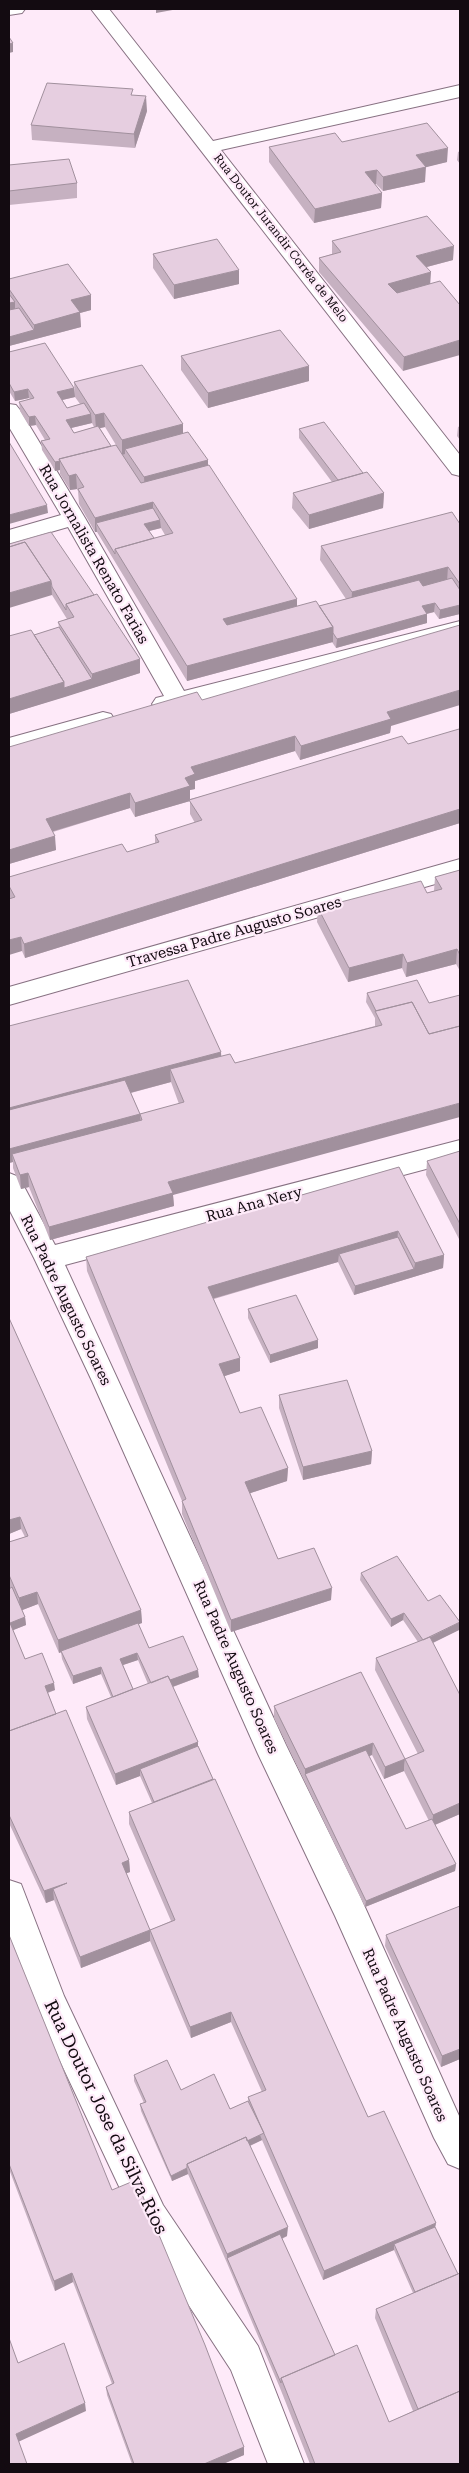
<svg xmlns="http://www.w3.org/2000/svg" width="469" height="2473" viewBox="0 0 469 2473" font-family="'Roboto Serif',serif">
	<rect width="100%" height="100%" fill="#feeaf9"/>
	<g fill="none" stroke-linecap="round" stroke-linejoin="round">
		<defs>
			<path id="minor" d="M9,9H25L22,13L9,15Z
				M91,9H109L213,141L460,85V97L221,150L460,455V476L452,474Z
				M9,404L16,405L20,410L85,518L184,691L460,621V635L164,712L156,710L152,704L156,698L164,696L68,527L9,544V530L61,515L9,427Z
				M103,712L111,714L115,720L111,726L9,754V738Z
				M460,859V877L9,1005V987Z
				M460,1140V1160L65,1265L286,1745L359,1894L460,2118V2169L448,2164L434,2138L335,1916L258,1754L92,1381L34,1258L9,1209V1173L19,1177L55,1245Z
				M9,1880L21,1884L64,1996L163,2205L258,2346L304,2464H268L231,2370L139,2229L37,2012L9,1938Z"/>
		</defs>
		<use href="#minor" stroke="#877182" stroke-width="2"/>
		<use href="#minor" fill="#fff" fill-rule="evenodd"/>
	</g>
	<path fill="#c6b1c1" fill-rule="evenodd" d="M147,111L135,148L32,140L31,125Z
		M342,142L447,162L425,167V182L383,191L376,184H375L382,193L381,208L314,223L269,162V147Z
		M460,151V164L457,160L458,152Z
		M9,165L77,183V198L9,205Z
		M332,241L453,260L427,267L430,284L403,371L319,272V258L332,254Z
		M153,254L239,284L174,299L153,268Z
		M9,279L91,295V310L80,313L81,327L9,346Z
		M9,352L74,388L75,397L62,400L67,408L80,404L75,397L74,382L183,424V433L208,465L297,606H319L346,599L320,560L321,546L460,524V614L439,619L434,612L427,614V623L336,648L332,642L187,681L97,532H95L79,504L78,491L77,489L70,490L60,474V470L55,471L42,450L41,441L45,440L36,425L29,426L20,411L19,402L30,399L29,398L15,401L9,391ZM92,423L94,427L74,433L71,428ZM105,427L116,445L111,446L100,428ZM161,528L165,535L154,538L149,531Z
		M181,356L309,381L208,408L181,370Z
		M460,426V440L457,436L458,427Z
		M299,429L363,473L384,493L383,508L309,529L292,508L293,493L332,482L299,438Z
		M9,544L140,673L9,714L34,635L59,627L58,622L67,619L52,595Z
		M202,700L391,726L390,733L300,760L295,751L195,781V789L190,790V799L460,731V823L25,958L22,951L9,898V877L127,852L155,844V835L195,823L190,814V801L135,817L130,808L53,832L56,850L9,864V747Z
		M460,870V971L456,964L406,977L402,968L348,982L317,922L318,908L427,893L434,891L435,877Z
		M367,993L429,1003L173,1195L174,1206L50,1240L29,1187L21,1189L13,1168V1162L9,1163V1026L221,1052V1056L235,1063L375,1026V1018L366,1002ZM171,1082L179,1104L140,1114V1120V1114L131,1093Z
		M460,1151V1241L426,1175L427,1161Z
		M399,1167L444,1255L443,1268L354,1295L338,1262L214,1299L240,1371L224,1376L240,1413L288,1468L287,1481L250,1493L278,1559L331,1600L231,1632L182,1514V1501L87,1271L86,1257Z
		M248,1309L318,1348L270,1363L248,1318Z
		M9,1318L141,1610L142,1623L138,1624L149,1648L199,1677L173,1687L198,1746L368,2117L436,2223L435,2227L460,2464H310L280,2388L227,2263L188,2174L172,2181L141,2111L140,2104L144,2103L134,2081V2075L181,2090L230,2109L248,2101V2097L262,2092L231,2022L191,2038L150,1941V1930L171,1921L129,1824V1812L152,1803L140,1776L116,1785L87,1719L86,1707L111,1697L101,1674L73,1684L62,1659L61,1652L59,1653L38,1604L22,1610L25,1617L26,1625L13,1630L25,1659L55,1690L48,1693L56,1714L129,1860L130,1872L126,1873L150,1941L81,1968L54,1900L46,1903L9,1823V1589L10,1588L9,1584V1542L25,1537L21,1529L9,1534ZM138,1660L148,1684L133,1689L123,1665ZM262,2140L323,2280L394,2250L413,2293L376,2309L375,2318L413,2411L389,2422L335,2355L282,2239L287,2236L250,2146Z
		M279,1395L372,1451L371,1464L303,1480L279,1408Z
		M361,1573L428,1601L460,1622L459,1630L433,1643L460,1814L435,1825L456,1864L455,1871L365,1907L274,1718V1706L361,1672L404,1771L384,1779L372,1755L369,1756L406,1829L429,1821L404,1771L405,1759L418,1754L375,1670L376,1658L418,1642L403,1620L391,1627L360,1580Z
		M9,1935L112,2190L244,2447V2455L223,2464H132L107,2395L106,2387L112,2384L73,2282L55,2291L9,2169Z
		M386,1935L460,2059L441,2067L385,1946Z"/>
	<path fill="#a1909d" d="M156,9H178L156,13Z
		M13,43V52L9,53V44Z
		M146,96L147,111L135,148L134,134Z
		M448,148L447,162L415,170L416,155Z
		M426,167L425,182L383,191V177Z
		M377,170L376,184L365,186V172Z
		M382,193L381,208L314,223L315,209Z
		M454,246L453,260L415,270L416,256Z
		M239,270V284L174,299V285Z
		M431,272L430,287L388,298V284Z
		M91,295V310L80,313L81,327L9,346V337L34,330V325L71,300Z
		M15,302V310L9,312V303Z
		M460,340V355L403,371L404,357Z
		M309,366V381L208,408V393Z
		M74,388L75,397L58,401L57,392Z
		M28,389L29,398L15,401L14,392Z
		M104,413L105,427L96,429L95,415Z
		M91,414L92,423L67,429L66,420Z
		M35,416L36,425L29,426V417Z
		M183,424V439L125,449V454L122,455V440Z
		M208,460V474L145,492L144,477Z
		M60,461V470L55,471V462Z
		M76,474L77,489L70,490L69,476Z
		M384,493L383,508L309,529V515Z
		M153,502V517L96,523L97,532H95V518Z
		M47,505L48,513L9,524V515Z
		M160,520L161,528L145,532L144,524Z
		M448,567L447,581L351,606L352,592Z
		M51,581L52,595L9,608V593Z
		M297,599V613L223,634V619Z
		M435,603L434,612L421,615L422,606Z
		M460,605V614L439,619L440,610Z
		M427,614V623L336,648L337,639Z
		M333,627V642L187,681V666Z
		M140,659V673L65,697L64,688L92,679V674Z
		M64,682L65,697L9,714V699Z
		M460,690V705L391,726L390,733L300,760L301,746L387,712Z
		M295,736V751L195,781V789L190,790V801L189,800L190,801L135,817V803L185,778L191,767Z
		M130,793V808L47,833L46,819Z
		M460,809V823L25,958L24,944Z
		M55,836L56,850L9,864V850Z
		M21,937L22,951L9,955V940Z
		M457,949L456,964L406,977L407,963Z
		M403,954L402,968L348,982L349,968Z
		M221,1052L222,1069H170L171,1082L9,1125V1108Z
		M460,1103V1117L173,1195L174,1206L50,1240L49,1227L168,1182Z
		M140,1114L141,1128L12,1154L13,1162L9,1163V1149Z
		M28,1173L29,1187L21,1189L20,1175Z
		M398,1231L397,1245L339,1254L338,1262L208,1300V1287Z
		M444,1255L443,1268L354,1295L355,1286L414,1269L415,1263Z
		M318,1340V1348L270,1363V1355Z
		M240,1358V1371L219,1378V1364Z
		M372,1451L371,1464L303,1480V1467Z
		M288,1468L287,1481L245,1495V1482Z
		M20,1517L21,1529L9,1534V1520Z
		M332,1588L331,1600L231,1632V1620Z
		M37,1592L38,1604L20,1611L19,1598Z
		M141,1610L142,1623L59,1653L58,1640Z
		M404,1613L403,1620L391,1627V1619Z
		M25,1617L26,1625L11,1631L10,1623Z
		M460,1622L459,1630L422,1648L423,1641Z
		M137,1653L138,1660L120,1666V1659Z
		M101,1667V1674L73,1684V1676Z
		M198,1670L199,1677L153,1694V1686Z
		M54,1683L55,1690L46,1693L45,1686Z
		M198,1742V1754L140,1769V1776L116,1785L115,1774Z
		M373,1743L372,1755L308,1780L305,1774V1769Z
		M405,1759L404,1771L384,1779L385,1767Z
		M460,1803V1814L432,1826L433,1815Z
		M129,1860L130,1872L122,1875V1863Z
		M456,1864L455,1871L365,1907L366,1901Z
		M67,1883L53,1889L54,1900L46,1903L44,1891Z
		M150,1930V1941L81,1968L80,1957Z
		M231,2012V2022L191,2038L190,2027Z
		M460,2049V2059L441,2067L442,2056Z
		M260,2135L262,2140L191,2173L189,2168Z
		M187,2168L188,2174L172,2181L171,2176Z
		M436,2223L434,2233L394,2244V2250L323,2280L324,2271Z
		M288,2227L287,2236L229,2262L227,2258V2254Z
		M72,2273L73,2282L55,2291L54,2281Z
		M85,2403L86,2411L18,2442L16,2434Z
		M244,2447V2455L223,2464H204Z"/>
	<path fill="#e6cee0" stroke="#a1909d" d="M9,37L13,43L9,44Z
		M47,83L133,89L131,95L146,96L134,134L31,125Z
		M427,123L448,148L416,155L426,167L383,177L377,170L365,172L382,193L315,209L269,147L335,133L342,142Z
		M69,159L77,183L9,191V165Z
		M427,216L454,246L416,256L431,272L388,284L397,293L440,281L460,305V340L404,357L319,258L341,252L332,241Z
		M217,239L239,270L174,285L153,254Z
		M68,264L91,295L71,300L80,312L34,325L9,289V279Z
		M9,294L15,302L9,303Z
		M19,308L34,330L9,337V310Z
		M280,330L309,366L208,393L181,356Z
		M45,343L74,388L57,392L67,408L84,403L91,414L66,420L74,433L98,426L111,446L59,459L60,461L55,462L41,441L50,439L35,416L29,417L19,402L34,398L28,389L14,392L9,383V352Z
		M142,365L183,424L122,440L104,413L95,415L74,382Z
		M324,422L363,473L338,480L299,429Z
		M188,432L208,460L144,477L125,449Z
		M9,442L47,505L9,515Z
		M116,445L141,483L209,465L297,599L223,619L227,625L316,601L333,627L187,666L115,549L173,533L153,502L95,518L78,489L84,487L76,474L69,476L59,459Z
		M367,472L384,493L309,515L293,493Z
		M153,508L160,520L144,524L154,538L115,549V554L96,523Z
		M452,512L460,524V584L448,567L352,592L321,546Z
		M51,532L94,595L66,604V610L52,587L51,581L25,542L9,547V544Z
		M25,542L51,581L9,593V547Z
		M452,578L460,590V605L440,610L435,603L422,606L427,614L337,639L333,633V627L319,606L419,580L423,586Z
		M97,594L140,659L92,674L58,622L74,617L66,604Z
		M460,625V690L387,712L391,719L301,746L295,736L191,767L195,774L185,778L190,786L135,803L130,793L46,819L55,836L9,850V747L197,692L202,700Z
		M59,627L92,679L64,688V682L34,635Z
		M31,630L64,682L9,699V636Z
		M459,729L460,731V809L24,944L21,937L9,940V899L15,897L9,886V877L122,844L127,852L159,842L155,835L202,820L189,800L402,736L408,744Z
		M460,870V955L457,949L407,963L403,954L349,968L318,908L421,881L427,893L442,889L435,877Z
		M188,980L221,1052L9,1108V1026Z
		M417,980L429,1003L460,995V1026L429,1034L412,1002L376,1011L367,993Z
		M412,1002L429,1034L460,1026V1103L168,1182L173,1193L49,1227L28,1173L20,1175L12,1154L142,1120L140,1114L184,1102L170,1069L230,1054L235,1063L382,1025L375,1011Z
		M125,1080L140,1114L9,1149V1110Z
		M460,1151V1224L427,1161Z
		M399,1167L444,1255L415,1263L398,1231L208,1287L240,1358L219,1364L240,1413L261,1407L288,1468L245,1482L278,1559L314,1548L332,1588L231,1620L182,1501L186,1499L86,1257Z
		M398,1237L414,1269L355,1286L339,1254Z
		M296,1295L318,1340L270,1355L248,1309Z
		M9,1318L141,1610L58,1640L37,1592L19,1598L9,1575V1542L28,1536L20,1517L9,1520Z
		M347,1380L372,1451L303,1467L279,1395Z
		M397,1556L428,1601L440,1595L460,1622L423,1640L404,1613L391,1619L361,1573Z
		M12,1587L25,1617L10,1623L25,1659L42,1653L54,1683L45,1686L56,1714L9,1731V1589Z
		M138,1623L149,1648L183,1636L198,1670L170,1680L168,1676L151,1683L137,1653L120,1659L133,1689L113,1697L101,1667L73,1676L61,1651Z
		M430,1637L460,1695V1803L433,1815L405,1759L424,1751L376,1658Z
		M361,1672L405,1759L385,1767L373,1743L305,1769L274,1706Z
		M168,1676L198,1742L115,1774L86,1707Z
		M66,1710L129,1860L122,1863L150,1930L80,1957L53,1889L67,1883L44,1891L9,1815V1731Z
		M198,1746L213,1779L154,1802L140,1769Z
		M366,1750L406,1829L432,1819L456,1864L366,1901L305,1774Z
		M215,1779L368,2117L384,2111L436,2223L324,2271L248,2097L266,2090L231,2012L190,2027L150,1930L175,1920L129,1812Z
		M460,1906V2049L442,2056L386,1935Z
		M9,1935L112,2190L136,2180L205,2345L244,2447L204,2464H134L106,2387L114,2383L72,2273L54,2281L9,2164Z
		M167,2060L181,2090L214,2074L230,2109L248,2101L264,2133L247,2141L246,2137L187,2164V2168L171,2176L140,2104L146,2102L134,2075Z
		M246,2137L288,2227L227,2254L187,2164Z
		M435,2227L458,2274L415,2292L394,2244Z
		M280,2234L335,2355L281,2378V2383L227,2258Z
		M460,2273V2391L418,2409L376,2309Z
		M9,2338L18,2363L64,2343L85,2403L16,2434L27,2464H9Z
		M357,2345L389,2422L460,2391V2464H315L281,2378Z"/>
	<g text-anchor="middle" stroke-width="4.5" stroke-linejoin="round" paint-order="stroke">
		<g font-size="12" fill="#130b11" stroke="#feeaf9">
			<text transform="translate(281 238) rotate(52)" y="4">Rua Doutor Jurandir Corrêa de Melo</text>
		</g>
		<g font-size="15" fill="#130b11" stroke="#feeaf9">
			<text transform="translate(94 554) rotate(60)" y="5">Rua Jornalista Renato Farias</text>
			<text transform="translate(234 932) rotate(-16)" y="5">Travessa Padre Augusto Soares</text>
			<text transform="translate(254 1204) rotate(-15)" y="5">Rua Ana Nery</text>
			<text transform="translate(66 1300) rotate(64)" y="5">Rua Padre Augusto Soares</text>
			<text transform="translate(236 1667) rotate(66)" y="5">Rua Padre Augusto Soares</text>
			<text transform="translate(405 2035) rotate(66)" y="5">Rua Padre Augusto Soares</text>
		</g>
		<g font-size="18" fill="#130b11" stroke="#feeaf9">
			<text transform="translate(106 2117) rotate(64)" y="6">Rua Doutor Jose da Silva Rios</text>
		</g>
	</g>
	<rect width="469" height="2473" fill="none" stroke="#130b11" stroke-width="20"/>
</svg>
